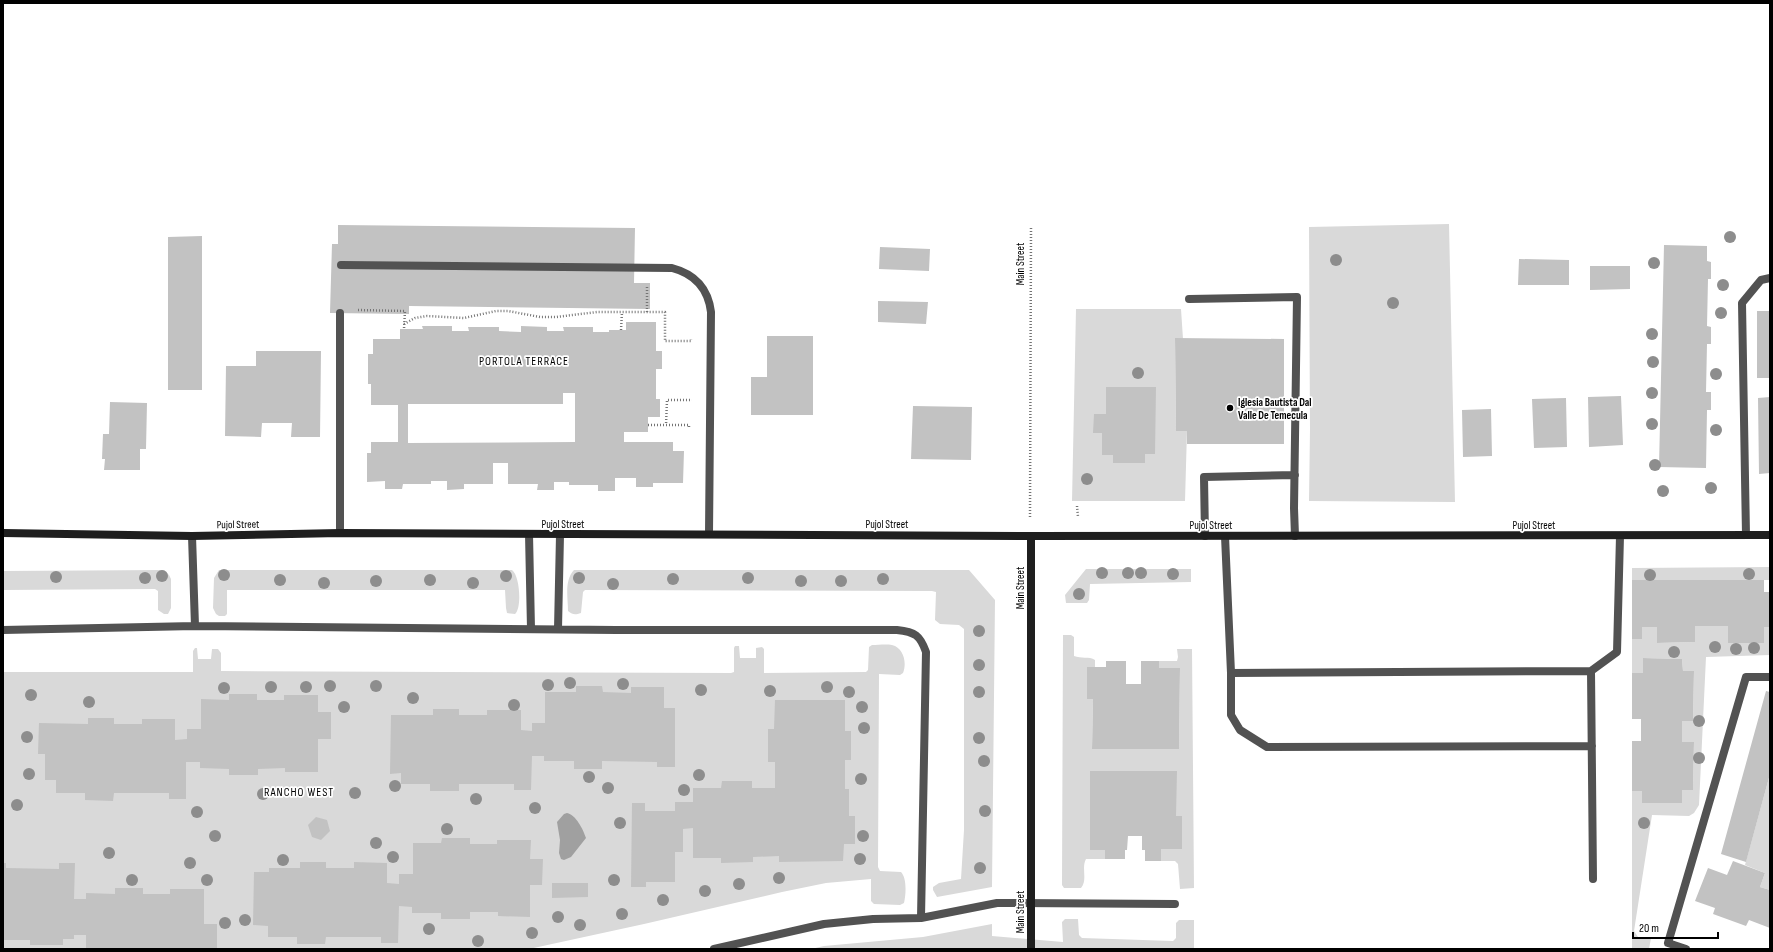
<svg xmlns="http://www.w3.org/2000/svg" width="1773" height="952" viewBox="0 0 1773 952" font-family="'Sofia Sans Condensed',sans-serif">
	<rect width="100%" height="100%" fill="#fff"/>
	<path fill="#d9d9d9" d="M1449,224L1455,502L1309,501L1310,429L1309,227Z
		M1076,309H1181L1183,339H1175L1176,431H1187L1185,501H1072Z
		M1770,567V580H1632V568Z
		M1086,569H1191V582L1090,584L1089,600L1087,603H1066L1065,595Z
		M164,570L169,575L171,579V608L168,614H164L158,610V591L155,589L3,590V571Z
		M219,570H512C520,576 522,608 515,614L507,613L506,608L505,590H227V614L225,616H219L216,614L213,608L214,578Z
		M574,570H969L995,600L992,887L937,897L933,890V887L939,883L961,879L964,830V629L959,625L940,624L935,620L936,592L932,591L585,590L583,592L581,613C575,615 573,615 568,611C568,597 564,581 574,570Z
		M1695,626H1728L1729,643H1764V627H1770V655L1706,657L1699,805L1694,813L1689,816L1652,815L1634,931L1638,937L1651,938L1649,949H1632V791H1642L1643,803H1681L1682,790H1693L1694,742H1682V721H1693L1694,671H1683L1682,659L1643,658V673H1632V639H1642V627H1657V643L1695,642Z
		M1063,635H1071L1074,637V656C1081,659 1089,656 1095,660V667H1087V699H1093L1092,749H1179L1180,668H1159V661H1177L1178,657L1177,649H1192L1194,888L1180,889L1178,864L1175,861H1161V849H1182V817L1176,816V771H1090V850H1105V859H1086C1081,868 1088,880 1081,888H1064L1062,885Z
		M872,645C878,645 886,644 892,645C904,648 907,663 903,673L900,675L879,674L878,867L880,871L901,872C907,878 906,895 904,903L900,905L874,904L871,901V879L826,883L782,892L644,924L529,949H3V672H193V651L195,648H197L198,659H211L212,649H218L221,653V671L731,673L734,672V648L735,646H739L740,658H756V648L762,647L764,649V673L866,672L868,670L869,647Z
		M1770,774V890L1760,887L1765,873L1745,865Z
		M1065,919H1078L1079,935L1082,938L1173,941L1176,938V923L1179,920H1194V949H811L824,946L923,937L992,924V936L1063,942L1062,922Z"/>
	<path fill="#a0a0a0" d="M567,813C576,815 583,829 586,838L571,857L564,860L561,859L559,853L560,840L557,822L564,814Z"/>
	<path fill="#c2c2c2" fill-rule="evenodd" d="M338,225L635,228L634,283H650V309L409,306V314L330,313L332,244H338Z
		M202,236V390H168V237Z
		M1664,245L1707,246V261L1711,262V279H1708L1707,326L1711,327V344H1707L1706,392H1711V410H1707L1706,468L1659,467Z
		M880,247L930,249L929,271L879,269Z
		M1519,259L1569,260V285H1518Z
		M1590,266H1630V289L1590,290Z
		M878,301L928,302L926,324L878,322Z
		M1757,311H1770V378H1757Z
		M626,322H656V351H662V369H656V399H660V417H648V432H624V442H673V451H684L683,483H653V487H636V478H615V491H598V485H569V482H554V490H537L538,484H508V463H493V484H464V489L447,490V481H431V484H403L402,489H385V481L367,482V453H371V442H398V405H371V384H368V354H373V339H400V329H423L422,326H452V331H469L468,327H499V331L521,332V326L547,327V331H564L563,327H593V332H609V330H626ZM563,393H575V442L408,443V404H563Z
		M767,336H813V415H751V377H767Z
		M1175,338L1284,339V444H1187V431H1176Z
		M256,351H321L320,437H291L292,423H262L261,437L225,436L226,366H256Z
		M1106,387H1156L1155,454H1145V463H1113V455H1102V433H1093L1094,414H1106Z
		M1621,396L1623,445L1589,447L1588,397Z
		M1770,397V473L1759,474L1758,398Z
		M1566,398L1567,447L1534,448L1532,399Z
		M110,402L147,403L146,449H140V470H104L105,459H102L103,434H109Z
		M913,406L972,407L971,460L911,459Z
		M1491,409L1492,456L1463,457L1462,410Z
		M1632,580H1764V592H1770V627H1764V643H1728V626H1695V642L1657,643V627H1642V639H1632Z
		M1643,658L1682,659L1683,671H1694L1693,721H1682V742H1694L1693,790H1682V803H1642V791H1632V741H1641V719H1632V673H1643Z
		M1106,661H1126V684H1141V661H1159V668H1180L1179,749H1092L1093,699H1087V667H1106Z
		M576,686H602L603,692L631,693V687H664V708H675V767H657V762L602,761V769H574V761H544V756H532L531,790H514V784H459V791H430V784H401V773L390,774L391,715H433V709H459V715H487V710H521V730L532,731V723H545V692H576Z
		M1766,691L1770,692V774L1746,862L1721,854Z
		M229,694H257V700H284V695H318V712H331V739H318V772H285V768L258,769V775H229V769L200,768V762H186V799H169V793H114L113,801L85,800V793H56V780H45V754H38L39,723L88,724V718H114V724H142V719H175V740L187,739V729H201V699L229,700Z
		M775,700H845V731H851V760H845V789H849V816H855V844H844L843,861L779,862V856L753,857V862L721,863V858H693V828L683,829V852H675V882H646V887H631L632,803H645V811H675V802H693V788H721L722,781H752V788H775V762H768V729H774Z
		M1090,771H1177L1176,816H1182V849H1161V861H1145V850H1142V836H1128L1127,850H1125V859H1105V850H1090Z
		M316,817L327,820L330,831L321,840L312,837L308,825Z
		M442,838H470V844H497V840H531L530,859H543L542,885H530V917L498,916V912H470V919H441V913H412V907L399,906L398,943H381V937H326L325,944H297V937H268V926L253,925L254,872H269V868H300V862H326V868H354V862L387,863V883L399,884V874H413V843H441Z
		M1733,861L1765,873L1760,887L1770,890V928L1749,920L1746,926L1713,914L1715,908L1695,901L1708,868L1727,875Z
		M3,863H6V868L59,869V863H75L74,899H86V893L115,894V888H143V894H170V889H204V924H217V949H86V935H74V939H63V945H30V940H3Z
		M552,883H588V897L552,898Z"/>
	<g fill="none" stroke-linecap="round" stroke-linejoin="round">
		<path stroke="#747474" stroke-width="2.5" stroke-dasharray="1 2" stroke-linecap="butt" d="M358,310L405,311L404,329
			M647,312V287
			M404,324L415,318L427,316L464,318L496,311H508L540,317H556L597,312H665V341H691V339
			M621,330L622,312
			M648,425H666
			M689,427V425H666L667,400H692
			M1077,506L1078,517
			M1030,517L1031,228"/>
		<path stroke="#525252" stroke-width="8" d="M341,265L672,268C695,274 708,288 711,312L709,534
			M1189,299L1297,297L1294,508L1295,536
			M340,313V533
			M529,534L531,629
			M1746,535L1742,303L1761,280L1770,278
			M192,536L195,626
			M1205,536L1204,477L1295,475
			M1225,536L1231,673L1591,671
			M558,629L560,535
			M3,630L195,626L616,630H897C915,632 920,635 926,652L921,918L873,919L824,924L714,949
			M1231,673V715L1240,730L1267,747L1592,746
			M1593,879L1591,671L1617,652L1620,536
			M921,918L997,903L1175,904
			M1686,949L1668,943L1746,677H1770"/>
		<path stroke="#1f1f1f" stroke-width="8" d="M3,533L192,536L340,533L1031,536L1770,535
			M1031,536V949"/>
	</g>
	<g fill="#8d8d8d">
		<circle cx="1730" cy="237" r="6"/>
		<circle cx="1336" cy="260" r="6"/>
		<circle cx="1654" cy="263" r="6"/>
		<circle cx="1723" cy="285" r="6"/>
		<circle cx="1393" cy="303" r="6"/>
		<circle cx="1721" cy="313" r="6"/>
		<circle cx="1652" cy="334" r="6"/>
		<circle cx="1653" cy="362" r="6"/>
		<circle cx="1138" cy="373" r="6"/>
		<circle cx="1716" cy="374" r="6"/>
		<circle cx="1652" cy="393" r="6"/>
		<circle cx="1652" cy="424" r="6"/>
		<circle cx="1716" cy="430" r="6"/>
		<circle cx="1655" cy="465" r="6"/>
		<circle cx="1087" cy="479" r="6"/>
		<circle cx="1711" cy="488" r="6"/>
		<circle cx="1663" cy="491" r="6"/>
		<circle cx="1102" cy="573" r="6"/>
		<circle cx="1128" cy="573" r="6"/>
		<circle cx="1141" cy="573" r="6"/>
		<circle cx="1173" cy="574" r="6"/>
		<circle cx="1749" cy="574" r="6"/>
		<circle cx="224" cy="575" r="6"/>
		<circle cx="1650" cy="575" r="6"/>
		<circle cx="162" cy="576" r="6"/>
		<circle cx="506" cy="576" r="6"/>
		<circle cx="56" cy="577" r="6"/>
		<circle cx="145" cy="578" r="6"/>
		<circle cx="579" cy="578" r="6"/>
		<circle cx="748" cy="578" r="6"/>
		<circle cx="673" cy="579" r="6"/>
		<circle cx="883" cy="579" r="6"/>
		<circle cx="280" cy="580" r="6"/>
		<circle cx="430" cy="580" r="6"/>
		<circle cx="376" cy="581" r="6"/>
		<circle cx="801" cy="581" r="6"/>
		<circle cx="841" cy="581" r="6"/>
		<circle cx="324" cy="583" r="6"/>
		<circle cx="473" cy="583" r="6"/>
		<circle cx="613" cy="584" r="6"/>
		<circle cx="1079" cy="594" r="6"/>
		<circle cx="979" cy="631" r="6"/>
		<circle cx="1715" cy="647" r="6"/>
		<circle cx="1754" cy="648" r="6"/>
		<circle cx="1736" cy="649" r="6"/>
		<circle cx="1674" cy="652" r="6"/>
		<circle cx="979" cy="665" r="6"/>
		<circle cx="570" cy="683" r="6"/>
		<circle cx="623" cy="684" r="6"/>
		<circle cx="548" cy="685" r="6"/>
		<circle cx="330" cy="686" r="6"/>
		<circle cx="376" cy="686" r="6"/>
		<circle cx="271" cy="687" r="6"/>
		<circle cx="306" cy="687" r="6"/>
		<circle cx="827" cy="687" r="6"/>
		<circle cx="224" cy="688" r="6"/>
		<circle cx="701" cy="690" r="6"/>
		<circle cx="770" cy="691" r="6"/>
		<circle cx="849" cy="692" r="6"/>
		<circle cx="979" cy="692" r="6"/>
		<circle cx="31" cy="695" r="6"/>
		<circle cx="413" cy="698" r="6"/>
		<circle cx="89" cy="702" r="6"/>
		<circle cx="514" cy="705" r="6"/>
		<circle cx="344" cy="707" r="6"/>
		<circle cx="862" cy="707" r="6"/>
		<circle cx="1699" cy="721" r="6"/>
		<circle cx="864" cy="728" r="6"/>
		<circle cx="27" cy="737" r="6"/>
		<circle cx="979" cy="738" r="6"/>
		<circle cx="1699" cy="758" r="6"/>
		<circle cx="984" cy="761" r="6"/>
		<circle cx="29" cy="774" r="6"/>
		<circle cx="699" cy="775" r="6"/>
		<circle cx="589" cy="777" r="6"/>
		<circle cx="861" cy="779" r="6"/>
		<circle cx="395" cy="786" r="6"/>
		<circle cx="608" cy="788" r="6"/>
		<circle cx="684" cy="790" r="6"/>
		<circle cx="355" cy="793" r="6"/>
		<circle cx="263" cy="794" r="6"/>
		<circle cx="476" cy="799" r="6"/>
		<circle cx="17" cy="805" r="6"/>
		<circle cx="535" cy="808" r="6"/>
		<circle cx="985" cy="811" r="6"/>
		<circle cx="197" cy="812" r="6"/>
		<circle cx="620" cy="823" r="6"/>
		<circle cx="1644" cy="823" r="6"/>
		<circle cx="447" cy="829" r="6"/>
		<circle cx="215" cy="836" r="6"/>
		<circle cx="863" cy="836" r="6"/>
		<circle cx="376" cy="843" r="6"/>
		<circle cx="109" cy="853" r="6"/>
		<circle cx="393" cy="857" r="6"/>
		<circle cx="860" cy="859" r="6"/>
		<circle cx="283" cy="860" r="6"/>
		<circle cx="190" cy="863" r="6"/>
		<circle cx="980" cy="868" r="6"/>
		<circle cx="779" cy="878" r="6"/>
		<circle cx="132" cy="880" r="6"/>
		<circle cx="207" cy="880" r="6"/>
		<circle cx="614" cy="880" r="6"/>
		<circle cx="739" cy="884" r="6"/>
		<circle cx="705" cy="891" r="6"/>
		<circle cx="663" cy="900" r="6"/>
		<circle cx="622" cy="914" r="6"/>
		<circle cx="558" cy="917" r="6"/>
		<circle cx="245" cy="920" r="6"/>
		<circle cx="225" cy="923" r="6"/>
		<circle cx="580" cy="925" r="6"/>
		<circle cx="429" cy="929" r="6"/>
		<circle cx="532" cy="933" r="6"/>
		<circle cx="478" cy="941" r="6"/>
	</g>
	<circle fill="#000" stroke="#fff" stroke-width="1.5" cx="1230" cy="408" r="4"/>
	<g text-anchor="middle" stroke-width="3.5" stroke-linejoin="round" paint-order="stroke">
		<g font-size="11" fill="#000" stroke="#fff">
			<text transform="translate(1020 264) rotate(-90)" y="4">Main Street</text>
			<text transform="translate(238 524) rotate(-1)" y="4">Pujol Street</text>
			<text x="563" y="528">Pujol Street</text>
			<text x="887" y="528">Pujol Street</text>
			<text x="1211" y="529">Pujol Street</text>
			<text x="1534" y="529">Pujol Street</text>
			<text transform="translate(1020 588) rotate(-90)" y="4">Main Street</text>
			<text transform="translate(1020 912) rotate(-90)" y="4">Main Street</text>
		</g>
		<g font-size="11" font-weight="bold" fill="#000" stroke="#fff" text-anchor="start">
			<text x="1238" y="406">Iglesia Bautista Dal<tspan x="1238" dy="13">Valle De Temecula</tspan></text>
		</g>
		<g font-size="12" letter-spacing="1" fill="#000" stroke="#fff">
			<text x="524" y="365">PORTOLA TERRACE</text>
			<text x="299" y="796">RANCHO WEST</text>
		</g>
	</g>
	<rect width="1773" height="952" fill="none" stroke="#000000" stroke-width="8"/>
	<path d="M1633 932v6h85v-6" fill="none" stroke="#000000" stroke-width="2"/>
	<text x="1639" y="932" font-size="12" fill="#000000" stroke="#ffffff" stroke-width="3" paint-order="stroke">20 m</text>
</svg>
